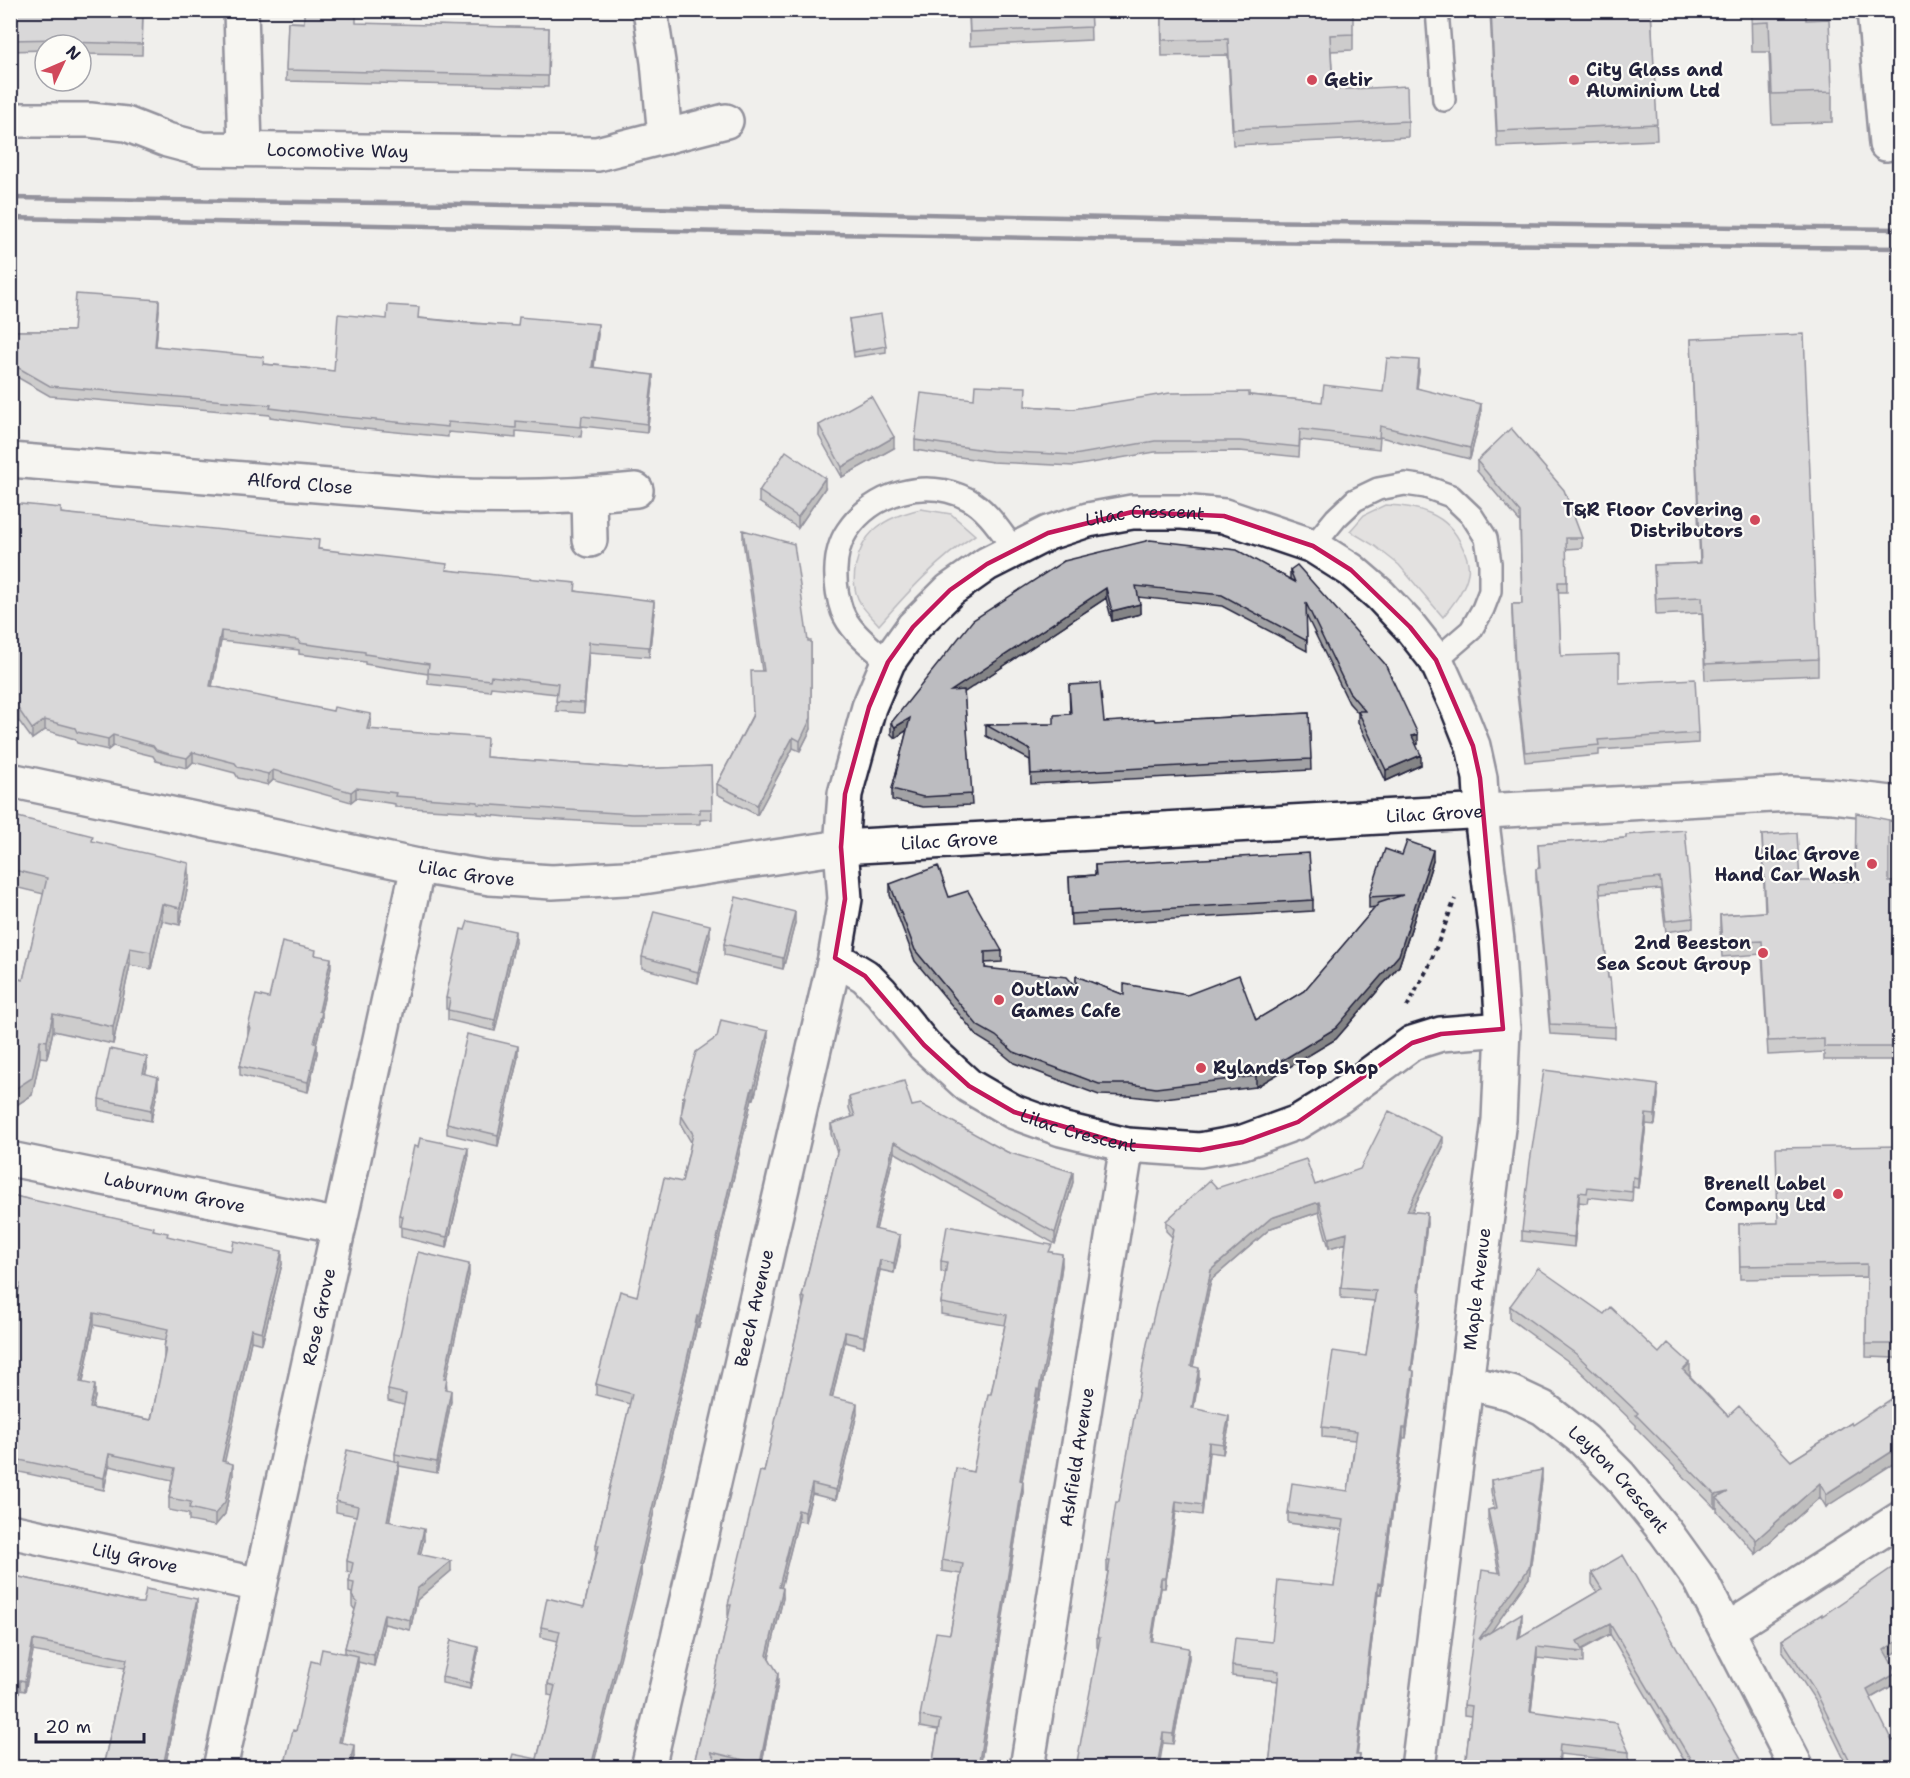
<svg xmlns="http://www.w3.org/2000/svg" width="1910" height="1778" viewBox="0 0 1910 1778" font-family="'Shantell Sans',sans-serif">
	<rect width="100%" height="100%" fill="#f0efec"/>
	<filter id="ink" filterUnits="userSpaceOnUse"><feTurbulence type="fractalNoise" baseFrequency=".0167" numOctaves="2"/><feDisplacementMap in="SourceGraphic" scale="12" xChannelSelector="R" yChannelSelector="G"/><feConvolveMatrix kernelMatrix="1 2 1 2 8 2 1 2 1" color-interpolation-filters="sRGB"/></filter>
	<g filter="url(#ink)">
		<path fill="#d2d1d1" stroke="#7a7a86" stroke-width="1.5" d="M1385,505C1417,506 1448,513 1462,546C1466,554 1470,564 1468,573C1465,590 1453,604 1443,617L1399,565L1375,546L1350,531L1364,515Z
			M921,509L951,514L975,535C938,559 908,592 879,625C873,618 865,611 861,604C847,583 857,546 874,530C888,518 904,513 921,509Z"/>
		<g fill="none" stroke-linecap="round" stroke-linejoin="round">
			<defs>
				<path id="lane" d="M1437,10L1444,100
					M1313,546L1336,518L1355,500L1378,489L1405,484L1426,487L1451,496L1472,516L1486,538L1490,563V591L1483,609L1471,630L1436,660
					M888,662C872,647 850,632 842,611C834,588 832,553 847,531C872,493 926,477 968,499C987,509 1001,532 1014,549"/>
				<g id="street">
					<path d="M241,10L245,148"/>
					<path d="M650,10L658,62L665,137"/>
					<path d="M1874,10L1886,144"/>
					<path id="s1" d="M10,120H90L126,124L167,140L201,149L597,154L726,121"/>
					<path id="s2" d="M10,460L439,495C505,498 570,497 636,490"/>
					<path d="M589,495L590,540"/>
					<path id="s3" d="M835,958L865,976L881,992L924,1045L969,1086L1014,1112L1061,1129L1127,1145L1200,1150L1243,1142L1298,1122L1339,1097L1412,1043L1441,1034L1503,1029"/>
					<path id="s4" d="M10,1159L339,1226"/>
					<path id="s5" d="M1466,1382L1511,1393L1543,1408L1584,1440L1620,1476L1665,1531L1701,1581L1797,1768"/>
					<path id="s6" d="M10,1531L260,1585"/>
					<path d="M1727,1630L1900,1519"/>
					<path id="s7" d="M220,1768L418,866"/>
					<path id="s8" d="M648,1768L835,958L845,899L841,847L845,794L869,707L888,662L913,627L950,590L987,564L1048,533L1088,520L1132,512H1182L1224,516L1313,546L1351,570L1380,595L1410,627L1436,660L1459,711L1473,746L1480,778L1483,831L1497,940L1503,1029L1499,1120L1418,1768"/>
					<path id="s9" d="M1027,1768L1127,1145"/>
				</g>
				<g id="secondary">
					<path id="s10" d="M10,780L418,866L490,878L552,882L643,877L841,847L1791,794L1833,796L1900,804"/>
				</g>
			</defs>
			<use href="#lane" stroke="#22223b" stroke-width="26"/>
			<use href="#street" stroke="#22223b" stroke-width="38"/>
			<use href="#secondary" stroke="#22223b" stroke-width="38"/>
			<path stroke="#22223b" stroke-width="4" stroke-dasharray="4.5 4.5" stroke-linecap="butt" d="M1407,1007L1429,966L1455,899"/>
			<use href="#lane" stroke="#fdfcf7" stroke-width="21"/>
			<use href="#street" stroke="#fdfcf7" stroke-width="33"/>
			<use href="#secondary" stroke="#fdfcf7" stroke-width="33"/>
			<path stroke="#22223b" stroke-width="4.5" d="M10,198L463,204L1247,221L1900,229
				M10,218L1247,242L1900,248"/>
		</g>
		<path fill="#a2a2a5" stroke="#22223b" stroke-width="1.5" fill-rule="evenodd" d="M10,10H143L142,55L81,54V45H45V50L10,51Z
			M969,10H1090L1091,40L970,46Z
			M1161,10L1353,34V50L1331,51L1333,90L1408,121V137L1233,145L1228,55L1162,56Z
			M1651,10L1657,140L1497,147L1490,11Z
			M1751,10H1805L1806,20L1832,92V122L1772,124L1769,52H1752Z
			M288,22L549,28L548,87L286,81Z
			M159,310L156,346L264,364L334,371L387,319L419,318L598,334L594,368L653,384L647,433L582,426L581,437L516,431V438L448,432V437L334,426L270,417V415L50,396L10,373V331H73Z
			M849,319L886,346V352L854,357Z
			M1691,339L1818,659V675L1705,680L1702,613L1656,615L1654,565L1700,563Z
			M1419,371L1417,388L1481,414L1470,459L1380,437L1379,449L1300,440L1299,457L1240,451L1155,452L1074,466L992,462L915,450V440L974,399L1026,406L1073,409L1249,395L1322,402L1383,392Z
			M819,425L894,448L842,477L819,436Z
			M1477,461L1582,538V548L1566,549L1567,592H1558L1561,656L1619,683L1698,733V743L1599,750V755L1525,762L1515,676L1512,615V604H1522L1520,522L1477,471Z
			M825,488L798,528L759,502V491Z
			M61,513L319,549L447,570L576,591L654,611L649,657L589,652L584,713L556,711L557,694L491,687L490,691L428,684V674L365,664V662L299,654V650L221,641L212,686L371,725L370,730L486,757L640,769L711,766L712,819L700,820V824H632L507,817L478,814V812L395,807V804L356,798L351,802L273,780L268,785L238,778L235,773L193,762L187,768L169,764L156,761L153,756L113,746L108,750L77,743L75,739L45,730L32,739L19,721L10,726Z
			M743,530L811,729L800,751L793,748L757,815L717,794V784L752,716L762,671L743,541Z
			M1899,534V584H1898L1897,550Z
			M1064,561L1290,579V570L1418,744L1416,745L1421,765L1386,781L1358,722V713L1349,703L1306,615L1307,651L1222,606L1138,597L1140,614L1112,621L1106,598L964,692L972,805L923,807L892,800V789L907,730L895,738L891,734V723Z
			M1069,685L1104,722L1155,721L1309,713L1311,770L1031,784L1030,760L986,736V725L1054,724L1070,714Z
			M10,815L93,842L189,880L180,925L162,921L151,969L130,965L113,1044L53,1031L47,1058L40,1057L32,1095L12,1108L10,1106V977L23,980L44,894L10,886Z
			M1762,835L1800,881L1899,882V1060H1824V1052L1768,1055L1762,954L1722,957L1720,929V915L1765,912Z
			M1626,838L1693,918V928L1666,932L1660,889L1600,894L1608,978L1615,1027V1038L1550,1034L1536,879V869L1539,868L1538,844Z
			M1402,855L1433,861L1399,966L1336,1039L1256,1087L1156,1099L1130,1096L1099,1095L1014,1063L996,1048L978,1037L915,961L890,895V884L949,897L1002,951V962L985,963V968L1076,986V976L1124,995L1256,1020L1304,991L1376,907L1369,908V897Z
			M1095,865L1313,900V911L1071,925L1069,877L1095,875Z
			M795,923L783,969L724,955V944Z
			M710,936L698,983L642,968V957Z
			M515,942L495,1031L448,1020V1009H446V998Z
			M316,955L331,968L321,1011L322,1021L316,1043L317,1053L308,1092L240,1075V1066L248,1036V1027L269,998Z
			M768,1042L754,1099L752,1098L699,1327L697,1326L641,1567V1576L537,1759L553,1696L548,1695V1684L558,1641L541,1637V1627L584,1607L596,1555V1545L630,1404L596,1395V1384L637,1296L682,1182L691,1142L681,1125L683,1097Z
			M518,1057L498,1146L447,1134V1123Z
			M147,1068L145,1074L158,1088L151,1121L99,1110V1099Z
			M1658,1095L1655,1125L1646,1124L1638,1188L1633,1187L1632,1202L1588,1197L1587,1203L1579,1202L1574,1247L1522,1241V1231Z
			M849,1097L912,1106L1007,1152L1073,1182L1055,1244L894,1152L876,1229L900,1246L894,1273L880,1270L864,1347L845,1342L832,1398L857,1414L836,1500L812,1494L805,1522L798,1521L781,1587L783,1598L769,1658L778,1683L761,1767H730L718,1764L693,1767L709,1703L729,1615H728V1605L764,1472L782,1395L803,1307L802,1297L837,1153L831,1134V1124L852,1117L849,1108Z
			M1899,1146V1365L1895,1358L1866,1357L1867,1277L1740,1279L1739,1224L1778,1223Z
			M1443,1147L1412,1211L1427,1223L1419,1291L1421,1301L1412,1371L1414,1381L1406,1438H1403L1381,1594L1378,1593L1357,1755H1360L1359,1767H1269L1278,1681L1232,1676V1666L1272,1642L1334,1586L1343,1530L1288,1523V1513L1348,1491L1355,1440L1322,1437V1427L1366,1356L1374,1301L1341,1298V1288L1346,1243L1329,1248L1319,1212L1271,1228L1211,1280L1193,1366L1199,1378L1193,1408L1229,1426L1223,1454L1209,1452L1202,1515L1176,1511L1165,1588H1161L1152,1641L1189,1658L1173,1744L1163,1743L1097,1647V1637L1108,1571H1107V1561L1119,1502L1172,1237L1166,1231V1221L1217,1188L1315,1185Z
			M468,1159L447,1248L401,1237V1227L399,1226V1215Z
			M10,1195L154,1230L168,1237L282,1264L262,1344L251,1341L224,1462L233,1476L225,1514L215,1526L189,1521V1514L169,1510V1498L172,1480L109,1466L104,1490L10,1470V1326L17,1295L10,1294ZM94,1325L165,1340L164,1348V1359L151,1420L92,1408L95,1397L83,1382Z
			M1052,1252L1062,1265L1051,1341L1039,1400H1037L1022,1481L1023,1492L998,1644V1654L980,1767H932L938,1730L920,1727V1716L950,1634L961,1574L942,1571V1560L973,1472L991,1394L1005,1325L941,1314V1303L946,1273L941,1271V1261Z
			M469,1275L446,1378L447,1390L451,1401L437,1473L399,1466V1472L389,1522L424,1540L420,1554L451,1571L417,1600L410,1630L384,1624L374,1666L358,1662V1666L341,1742L354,1756L351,1767H284L319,1663L345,1653V1648L355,1610L352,1606V1593L349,1592V1582L351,1573L347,1571V1561L356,1516L336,1512V1501L395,1461V1454L404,1405L388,1401V1390Z
			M1510,1306L1659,1353L1690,1376L1728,1416L1791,1461L1851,1423L1826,1507L1820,1497L1756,1554L1717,1511V1508H1715L1636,1428V1425L1576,1367L1510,1319Z
			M1491,1480H1542L1529,1578L1491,1631L1522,1624L1520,1637L1597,1592L1592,1584V1573L1746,1767H1688L1610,1634L1581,1650L1583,1652V1663L1537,1658L1531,1711L1629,1752V1762L1560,1754L1559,1767H1465L1471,1716L1464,1715V1705L1499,1572L1488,1520V1510L1494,1508L1491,1491Z
			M10,1575L139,1603L197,1610L165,1767H103L125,1668L33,1651L25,1691L20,1690Z
			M1822,1616L1888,1658L1897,1683L1871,1698L1899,1767H1848L1815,1700L1782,1650V1640Z
			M478,1653L470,1689L442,1683V1677Z"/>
		<path fill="#848486" stroke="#22223b" stroke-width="1.5" d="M159,300V310L155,356V346Z
			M598,324V334L592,377V367Z
			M1419,360V371L1416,398V388Z
			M653,375V384L647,433V424Z
			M1481,404V414L1470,459V448Z
			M894,437V448L842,477V467Z
			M825,478V488L798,528V517Z
			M1106,588V598L951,701V691Z
			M654,601V611L649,657V647Z
			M1140,604V614L1112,621V611Z
			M221,631V641L210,696V686Z
			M811,641V729L800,751V741Z
			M589,642V652L584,713V703Z
			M19,710V721L10,726V715Z
			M371,714V725L367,740V729Z
			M910,718V728L895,738V727Z
			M45,720V730L32,739V729Z
			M1418,734V744L1412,747V736Z
			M113,735V746L108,750V739Z
			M793,737V748L757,815V805Z
			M193,752V762L187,768V758Z
			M1421,755V765L1386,781V770Z
			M273,770V780L268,785V774Z
			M356,788V798L351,802V792Z
			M1433,850V861L1399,966L1336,1039L1256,1087V1076L1336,1028Z
			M189,863V880L180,925V908Z
			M162,904V921L151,969V952Z
			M795,912V923L783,969V958Z
			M710,925V936L698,983V972Z
			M515,931V942L495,1031V1020Z
			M130,948V965L113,1044V1027Z
			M331,958V968L319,1020V1011Z
			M322,1012V1021L314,1052V1043Z
			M53,1014V1031L47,1058V1041Z
			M768,1031V1042L754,1099V1088Z
			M40,1040V1057L32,1095L12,1108V1091Z
			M317,1044V1053L308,1092V1082Z
			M518,1046V1057L498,1146V1135Z
			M147,1057V1068L143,1084V1073Z
			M158,1077V1088L151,1121V1110Z
			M1658,1085V1095L1655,1125V1115Z
			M752,1088V1098L699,1327V1317Z
			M1646,1114V1124L1638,1188V1178Z
			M1443,1137V1147L1407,1221V1211Z
			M894,1142V1152L874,1239V1229Z
			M468,1148V1159L447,1248V1237Z
			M1073,1172V1182L1055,1244V1233Z
			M1579,1192V1202L1574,1247V1237Z
			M1319,1202V1212L1271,1228L1211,1280L1191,1376V1366L1211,1270L1271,1218Z
			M1427,1213V1223L1418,1301V1291Z
			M1347,1233V1243L1329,1248V1238Z
			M900,1235V1246L894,1273V1263Z
			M282,1251V1264L262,1344V1332Z
			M1062,1254V1265L1051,1341L1039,1400V1390Z
			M880,1260V1270L864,1347V1336Z
			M469,1264V1275L444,1389V1378Z
			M1421,1292V1301L1411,1380V1370Z
			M94,1313V1325L80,1394V1382Z
			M697,1316V1326L641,1567V1576L593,1767H591Z
			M251,1329V1341L222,1474V1461Z
			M845,1332V1342L830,1408V1397Z
			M1690,1363V1377L1683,1370Z
			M1199,1368V1378L1192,1418V1408Z
			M1414,1371V1381L1406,1438V1428Z
			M95,1385V1397L90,1420V1408Z
			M1037,1389V1400L1020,1491V1480Z
			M451,1390V1401L437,1473V1462Z
			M857,1403V1414L836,1500V1490Z
			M1229,1416V1426L1223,1454V1444Z
			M1403,1428V1438L1381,1594V1584Z
			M1209,1442V1452L1202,1515V1505Z
			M1899,1447V1460L1826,1507V1494Z
			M109,1454V1466L104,1490V1478Z
			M399,1462V1472L387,1532V1521Z
			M233,1464V1476L225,1514L215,1526V1514Z
			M1542,1470V1480L1529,1578L1479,1649V1639Z
			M1023,1481V1492L997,1654V1643Z
			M1820,1483V1497L1756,1554V1540Z
			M812,1484V1494L805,1522V1512Z
			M1728,1492L1717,1498V1508H1715V1495Z
			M1176,1501V1511L1165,1588V1578Z
			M798,1510V1521L779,1597V1587Z
			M424,1529V1540L418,1564V1554Z
			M451,1561V1571L417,1600L410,1630V1620L417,1589Z
			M1161,1578V1588L1151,1651V1641Z
			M1378,1583V1593L1356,1765V1755Z
			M783,1588V1598L767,1666V1655Z
			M197,1599V1610L165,1767H163Z
			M1522,1613V1624L1518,1648V1638Z
			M384,1614V1624L374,1666V1655Z
			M1610,1624V1634L1577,1652V1641Z
			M33,1640V1651L25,1691V1681Z
			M1899,1640V1650L1884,1661V1650Z
			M998,1644V1654L980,1767H978Z
			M478,1647V1653L470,1689V1683Z
			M1537,1647V1658L1530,1721V1711Z
			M1189,1648V1658L1173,1744V1734Z
			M358,1656V1666L339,1752V1742Z
			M778,1673V1683L761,1767H760Z
			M1897,1673V1683L1867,1700V1690Z
			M20,1680V1690L10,1731V1721Z
			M1163,1733V1743L1159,1767H1157Z
			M354,1745V1756L351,1767H349Z"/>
		<path fill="#bcbcc0" stroke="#22223b" stroke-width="1.5" fill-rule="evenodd" d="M10,10H143L142,44L63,42V39L10,40Z
			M304,10H356V23L549,28L548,76L286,70L288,22L304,23Z
			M969,10H1090L1091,27L970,32Z
			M1162,10H1353V34L1330,35L1333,90L1407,86L1408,121L1233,129L1228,39L1162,40Z
			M1491,10H1651L1657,124L1497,131Z
			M1752,10H1805L1806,20L1829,19L1832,92L1772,94L1769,22L1752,23Z
			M76,294L159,300L155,346L264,357L263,364L334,371L338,314L387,319L388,305L419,307L418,318L467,323L518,326L519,317L598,324L592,367L653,375L647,424L582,416L581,427L516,421V428L448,422V427L334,416L270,408L271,405L50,386L10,363V331H73Z
			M881,314L886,346L854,352L849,319Z
			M1804,334L1818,659L1705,664L1702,597L1656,599L1654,565L1701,563L1691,339Z
			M1387,358L1419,360L1416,388L1481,404L1470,448L1380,426L1379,438L1300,429L1299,447L1240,441H1155L1074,455L992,451L915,440L921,393L974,399L975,385L1026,387L1025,406L1073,409L1170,393L1249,392V395L1322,402L1324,385L1383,392Z
			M871,396L894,437L842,467L819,425Z
			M1511,428L1564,490L1582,538H1566L1567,582H1558L1561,656L1619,654V683L1695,679L1698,733L1598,740L1599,745L1525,752L1515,665L1512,604H1522L1520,512L1477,461Z
			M786,451L825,478L798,517L759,491Z
			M10,503L61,508V513L319,540L318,549L447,564L446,570L576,583L575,591L654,601L649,647L589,642L584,703L556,701L558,684L491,676L490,680L428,673L429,664L365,654V652L299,643V640L221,631L210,686L333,711L334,707L371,714L367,729L487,738L486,757L640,769L711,766L712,809H700V813L632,814L507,806L478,804V802L395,796L396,793L356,788L351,792L273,770L268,774L238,767L235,763L193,752L187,758L169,754L156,750L153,746L113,735L108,739L77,732L75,728L45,720L32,729L19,710L10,715Z
			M743,530L794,544L808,641H811V718L800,741L793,737L757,805L717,784L753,715L751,671H764Z
			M1897,534H1899V568H1898Z
			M1150,540L1237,550L1295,582L1290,570L1297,565L1385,664L1418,734L1412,736L1421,755L1386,770L1358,711H1365L1349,692L1306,603L1307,641L1222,595L1136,586L1140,604L1112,611L1106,588L951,691L964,690L972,794L923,797L892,789L910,718L895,727L891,723L973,620L1064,561Z
			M1100,683L1104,722L1154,719L1155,721L1309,713L1311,759L1031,774L1030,750L986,725L1054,724V715L1071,714L1069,685Z
			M1856,813L1889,820V882H1899V1047H1824V1039L1768,1041L1762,941L1722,943L1720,915L1766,912L1762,835L1797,833L1800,881H1855Z
			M10,815L93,836L92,841L189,863L180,908L162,904L151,952L130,948L113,1027L53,1014L47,1041L40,1040L32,1078L12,1091L10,1089V977L23,980L47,878L10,869Z
			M1685,830L1693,918L1666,921L1660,878L1599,884L1608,978H1610L1615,1027L1550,1024L1536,869L1540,868L1538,844L1626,838V835Z
			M1407,841L1433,850L1399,955L1336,1028L1256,1076L1156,1088L1130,1084H1099L1014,1052L996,1036L978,1026L915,950L890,884L938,866L949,897L968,891L1002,951L985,952V968L1067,977L1076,987V976L1124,995V984L1187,995L1239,975L1256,1020L1304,991L1379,903L1403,895L1369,897L1385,849L1402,855Z
			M1309,853L1313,900L1071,914L1069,877L1096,875L1095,865Z
			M736,897L795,912L783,958L724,944Z
			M654,911L710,925L698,972L642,957Z
			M468,921L515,931L495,1020L448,1010L450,999L446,998L453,964L461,929L465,930Z
			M282,942L316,950L315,955L331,958L319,1011L322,1012L314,1043L317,1044L308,1082L240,1066L250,1027H248L256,995L269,998Z
			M721,1020L768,1031L754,1088H752L699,1317L697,1316L639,1565L641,1566L591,1767H509L513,1754L537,1759L555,1686L548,1684L560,1631L541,1627L547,1598L584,1607L599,1545H596L632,1394L596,1384L620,1291L637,1296L664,1178L682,1182L693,1134L681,1115L685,1097H683L696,1052L717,1037Z
			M467,1034L518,1046L498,1135L447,1123Z
			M110,1049L147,1057L143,1073L158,1077L151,1110L99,1099Z
			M1544,1070L1658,1085L1655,1115L1646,1114L1638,1178L1633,1177L1632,1192L1588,1187L1587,1193L1579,1192L1574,1237L1522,1231L1530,1162Z
			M904,1081L912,1106L921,1104L1007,1152L1073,1172L1055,1233L894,1142L874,1229L900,1235L894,1263L880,1260L864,1336L845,1332L830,1397L857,1403L836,1490L812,1484L805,1512L798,1510L779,1587L783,1588L767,1655L778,1673L760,1764L711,1752L719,1767H693L709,1703L731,1605H728L760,1471L764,1472L781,1395H782L805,1298L802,1297L838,1148L831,1124L855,1116L849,1097Z
			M1389,1111L1443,1137L1407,1211L1427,1213L1418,1291L1421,1292L1411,1370L1414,1371L1406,1428H1403L1381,1584L1378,1583L1356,1755H1360L1358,1767H1269L1279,1671L1232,1666L1235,1638L1272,1642L1278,1580L1334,1586L1344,1520L1288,1513L1292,1483L1348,1491L1357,1431L1322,1427L1333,1351L1366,1356L1376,1291L1341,1288L1347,1233L1329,1238L1319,1202L1271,1218L1211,1270L1191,1366L1199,1368L1192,1408L1229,1416L1223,1444L1209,1442L1202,1505L1176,1501L1165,1578H1161L1151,1641L1189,1648L1173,1734L1163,1733L1157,1767H1076L1100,1638L1097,1637L1110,1561H1107L1116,1502H1119L1147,1344L1174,1229L1166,1221L1210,1180L1217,1188L1306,1159L1315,1185L1360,1169Z
			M420,1138L468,1148L447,1237L401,1227L403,1216L399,1215L414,1146L418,1147Z
			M1899,1146V1352L1895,1344H1866L1867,1264L1740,1266L1739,1224L1778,1223L1776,1148Z
			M10,1195L154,1227L153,1230L168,1233L167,1236L232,1251L234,1241L282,1251L262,1332L251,1329L222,1461L233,1464L225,1502L215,1514L189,1508L191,1502L169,1498L175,1468L109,1454L104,1478L10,1458V1326L20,1284L10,1282ZM94,1313L168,1329L164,1348H166L151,1420L90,1408L95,1385L80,1382Z
			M947,1226L1052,1245L1049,1252L1062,1254L1051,1330L1039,1390L1037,1389L1020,1480L1023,1481L997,1643L998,1644L978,1767H932L940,1720L920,1716L936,1632L950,1634L963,1564L942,1560L956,1468L973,1472L988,1394H991L1007,1315L941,1303L947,1262L941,1261Z
			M418,1252L469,1264L444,1378H447L445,1389L451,1390L437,1462L395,1454L406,1394L388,1390Z
			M1538,1268L1604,1314L1610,1307L1659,1353L1668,1343L1690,1363L1683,1370L1728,1416L1739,1406L1791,1461L1851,1423L1852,1425L1899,1394V1447L1826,1494L1820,1483L1756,1540L1717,1498L1728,1492L1715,1495L1636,1415L1638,1413L1576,1354L1510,1306Z
			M347,1450L399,1462L387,1521L424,1529L418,1554L451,1561L417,1589L410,1620L384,1614L374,1655L345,1648L357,1602L352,1596L354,1583L349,1582L353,1563L347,1561L358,1506L336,1501Z
			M1542,1470L1529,1568L1479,1639L1522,1613L1518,1638L1602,1589L1592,1573L1623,1555L1746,1767H1695L1610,1624L1577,1641L1583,1652L1537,1647L1530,1711L1616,1723L1629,1752L1560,1744L1558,1767H1465L1472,1706L1464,1705L1482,1570L1501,1573L1488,1510L1497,1508L1491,1480Z
			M1899,1563V1640L1884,1650L1897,1673L1867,1690L1892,1741L1899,1738V1767H1853L1815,1690L1782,1640L1822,1614V1616Z
			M10,1575L139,1603H143L146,1589L197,1599L163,1767H103L127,1659L33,1640L25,1681L20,1680L10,1721Z
			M451,1640L478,1647L470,1683L442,1677Z
			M322,1649L358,1656L339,1742L354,1745L349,1767H284L293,1730L296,1731L311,1661L319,1663Z
			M10,1765L23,1767H10Z"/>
	</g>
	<path d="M0 0H1910V1778H0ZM1132,512L1224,516L1313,546L1351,570L1410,627L1436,660L1473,746L1480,778L1503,1029L1441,1034L1412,1043L1298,1122L1243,1142L1200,1150L1127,1145L1014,1112L969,1086L924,1045L865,976L835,958L845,899L841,847L845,794L869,707L888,662L913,627L950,590L987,564L1048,533Z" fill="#f0efec" fill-opacity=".55" fill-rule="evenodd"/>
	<path fill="none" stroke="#c2185b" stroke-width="4.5" stroke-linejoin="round" d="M1132,512L1224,516L1313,546L1351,570L1410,627L1436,660L1473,746L1480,778L1503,1029L1441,1034L1412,1043L1298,1122L1243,1142L1200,1150L1127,1145L1014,1112L969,1086L924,1045L865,976L835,958L845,899L841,847L845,794L869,707L888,662L913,627L950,590L987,564L1048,533Z"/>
	<g fill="#d1495b" stroke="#fdfcf7" stroke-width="2">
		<circle cx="1312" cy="80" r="6"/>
		<circle cx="1574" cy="80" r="6"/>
		<circle cx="1755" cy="520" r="6"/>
		<circle cx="1872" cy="864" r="6"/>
		<circle cx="1763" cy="953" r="6"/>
		<circle cx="999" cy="1000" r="6"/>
		<circle cx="1201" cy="1068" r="6"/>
		<circle cx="1838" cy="1194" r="6"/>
	</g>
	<g text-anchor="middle" stroke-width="4.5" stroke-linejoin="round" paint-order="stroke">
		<g font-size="18" font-weight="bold" fill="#22223b" stroke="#fdfcf7" text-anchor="start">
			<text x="1586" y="76">City Glass and<tspan x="1586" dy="21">Aluminium Ltd</tspan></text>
			<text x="1324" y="86">Getir</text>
			<text x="1743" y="516" text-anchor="end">T&amp;R Floor Covering<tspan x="1743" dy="21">Distributors</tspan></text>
			<text x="1860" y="860" text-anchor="end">Lilac Grove<tspan x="1860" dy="21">Hand Car Wash</tspan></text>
			<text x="1751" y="949" text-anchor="end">2nd Beeston<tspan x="1751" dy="21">Sea Scout Group</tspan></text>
			<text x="1011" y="996">Outlaw<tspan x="1011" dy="21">Games Cafe</tspan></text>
			<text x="1213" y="1074">Rylands Top Shop</text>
			<text x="1826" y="1190" text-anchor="end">Brenell Label<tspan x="1826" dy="21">Company Ltd</tspan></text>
		</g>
		<g font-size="18" fill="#22223b" stroke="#fdfcf7">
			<text dy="6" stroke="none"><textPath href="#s1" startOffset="332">Locomotive Way</textPath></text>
			<text dy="6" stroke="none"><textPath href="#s2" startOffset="291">Alford Close</textPath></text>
			<text dy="6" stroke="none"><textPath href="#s8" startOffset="1444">Lilac Crescent</textPath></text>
			<text dy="6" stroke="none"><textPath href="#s10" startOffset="1438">Lilac Grove</textPath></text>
			<text dy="6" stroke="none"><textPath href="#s10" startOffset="952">Lilac Grove</textPath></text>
			<text dy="6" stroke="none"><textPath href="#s10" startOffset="466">Lilac Grove</textPath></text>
			<text dy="6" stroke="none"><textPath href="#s3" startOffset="306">Lilac Crescent</textPath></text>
			<text dy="6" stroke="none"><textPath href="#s4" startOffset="168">Laburnum Grove</textPath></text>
			<text transform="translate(1477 1289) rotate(-83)" y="6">Maple Avenue</text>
			<text dy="6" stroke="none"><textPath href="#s8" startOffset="472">Beech Avenue</textPath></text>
			<text dy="6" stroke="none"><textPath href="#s7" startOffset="462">Rose Grove</textPath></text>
			<text dy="6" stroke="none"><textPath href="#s9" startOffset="315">Ashfield Avenue</textPath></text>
			<text dy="6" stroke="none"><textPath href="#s5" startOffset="186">Leyton Crescent</textPath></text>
			<text dy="6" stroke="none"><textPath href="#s6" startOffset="128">Lily Grove</textPath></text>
		</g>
	</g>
	<rect width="1910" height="1778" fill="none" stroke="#fdfcf7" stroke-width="36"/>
	<rect x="18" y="18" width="1874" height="1742" fill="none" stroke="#22223b" stroke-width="2" filter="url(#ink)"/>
	<g transform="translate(63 63) rotate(46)"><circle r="28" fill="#fdfcf7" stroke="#a5a5ac" stroke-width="1.5"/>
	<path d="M0-4.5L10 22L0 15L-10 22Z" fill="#d1495b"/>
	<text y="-9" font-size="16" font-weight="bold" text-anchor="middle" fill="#22223b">N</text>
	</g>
	<path d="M36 1733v9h108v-9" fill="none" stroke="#22223b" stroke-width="3"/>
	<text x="45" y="1733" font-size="18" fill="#22223b" stroke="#fdfcf7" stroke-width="4.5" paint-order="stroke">20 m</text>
</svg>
